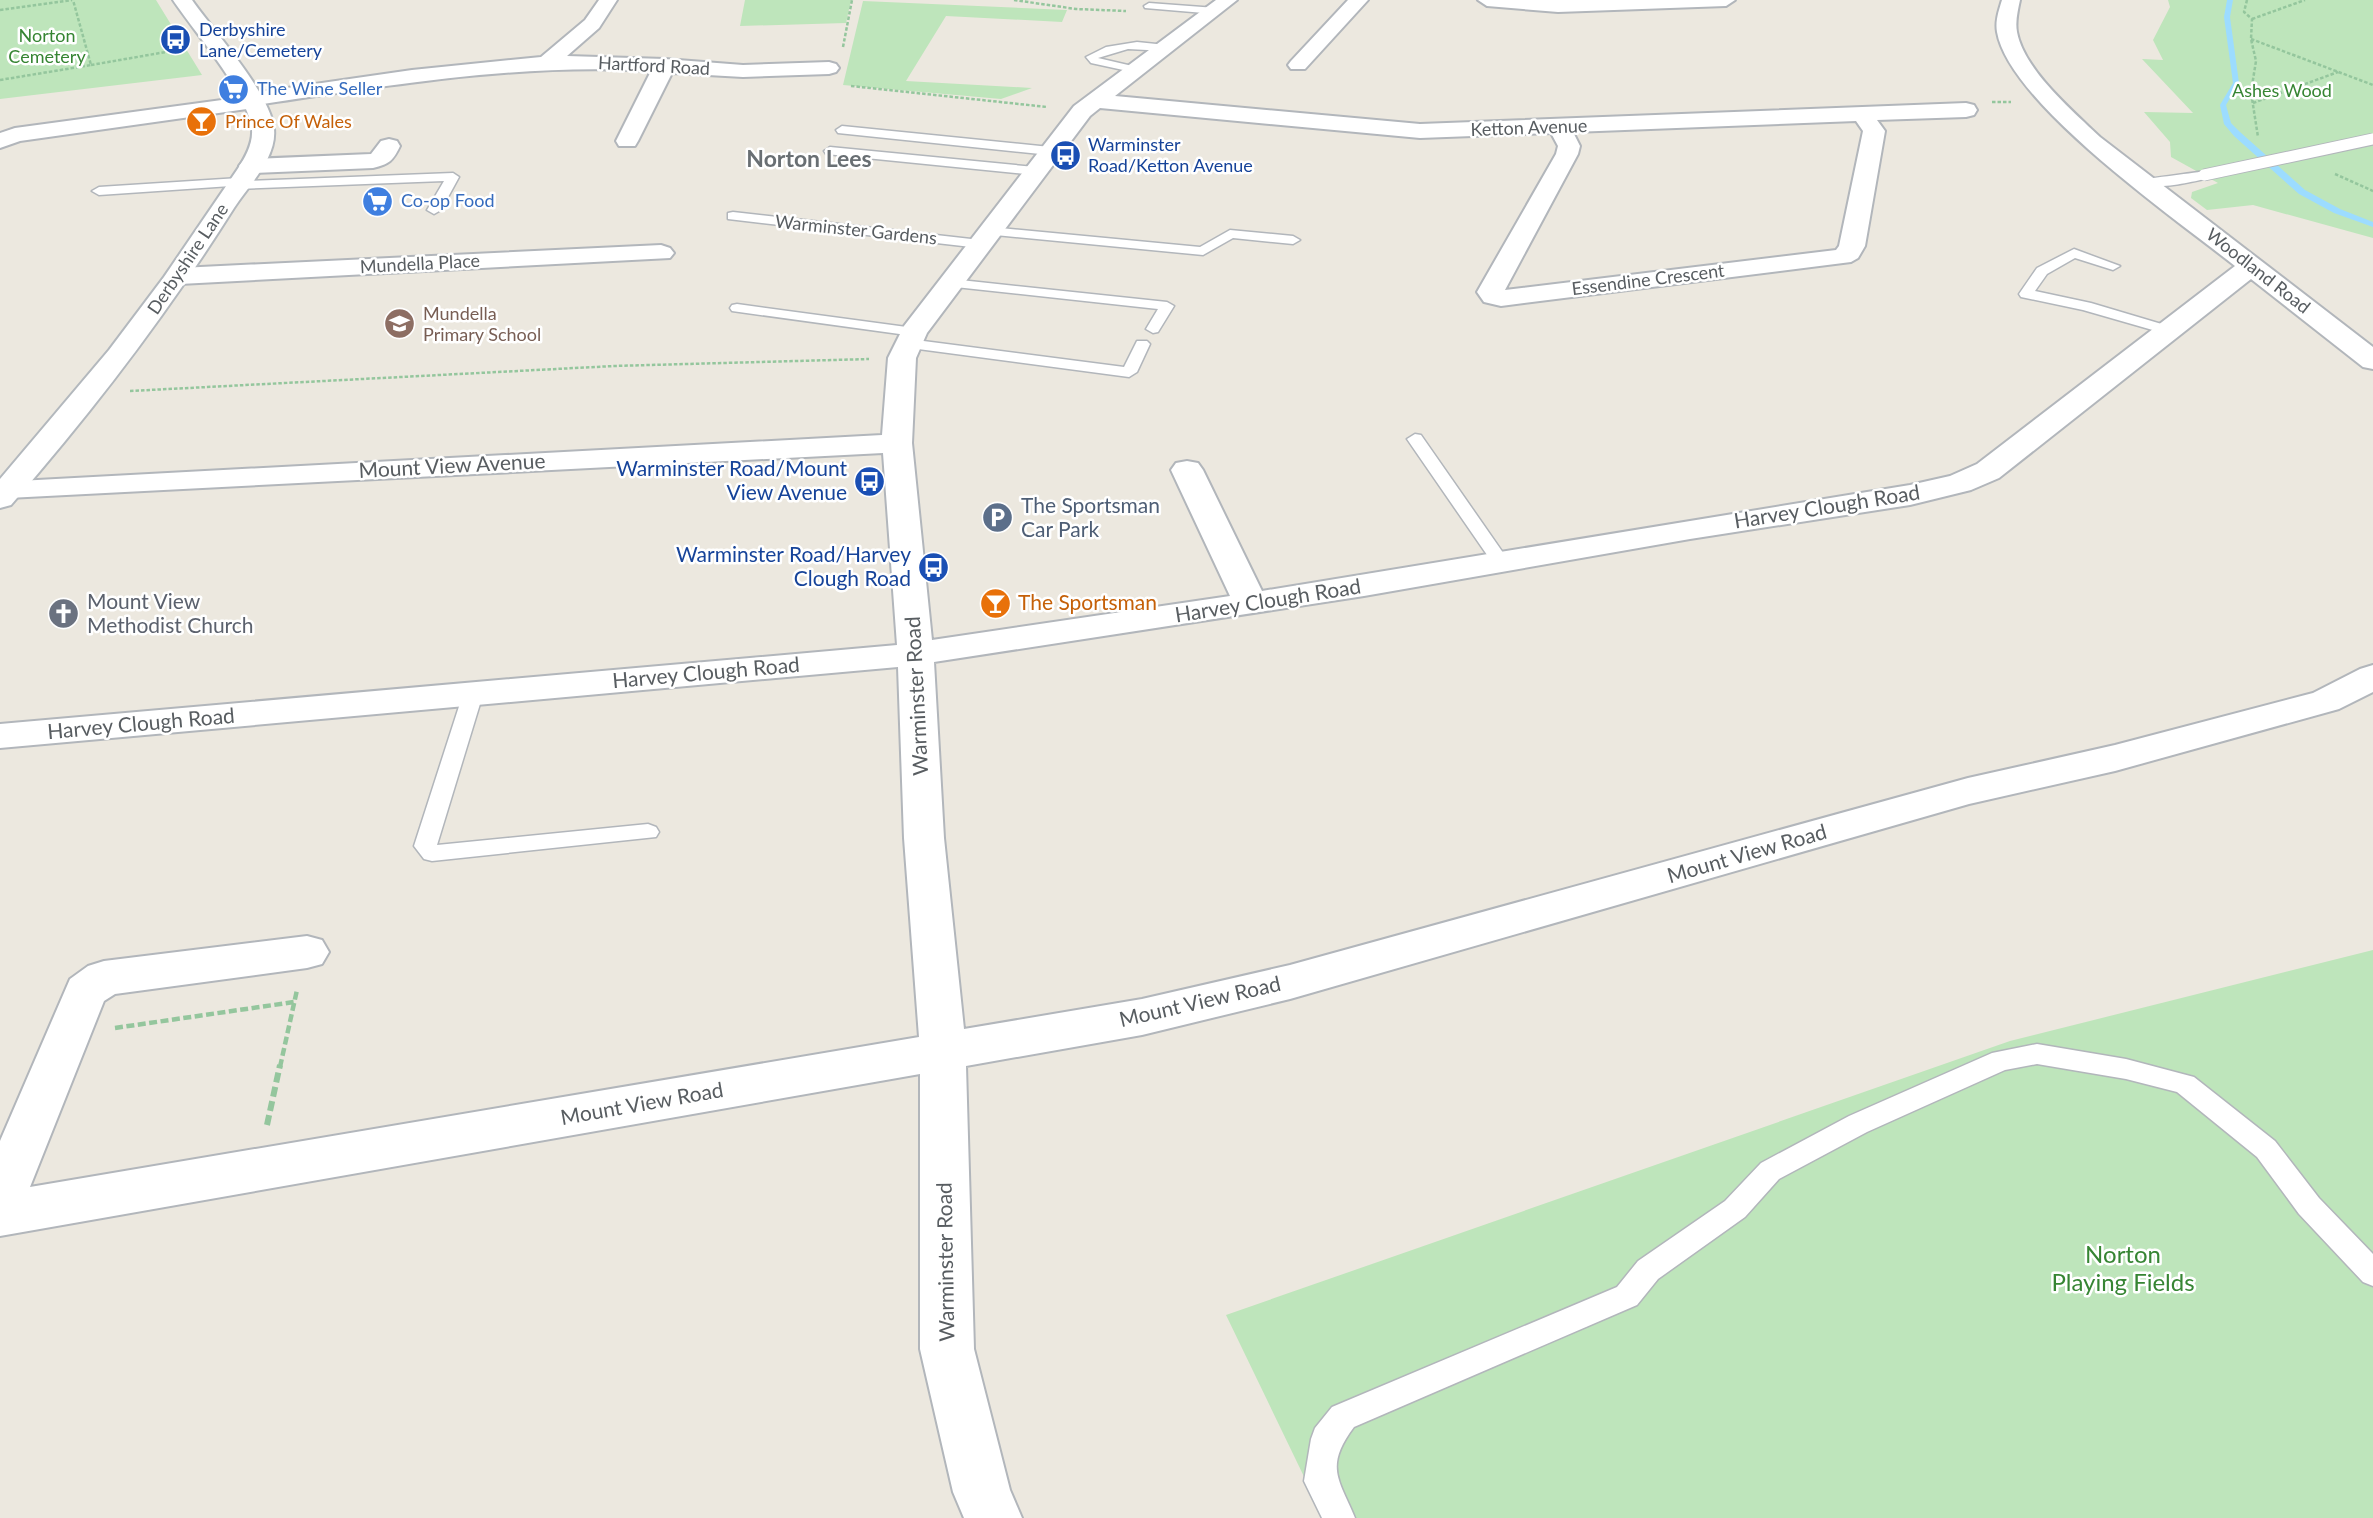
<svg xmlns="http://www.w3.org/2000/svg" width="2373" height="1518" viewBox="0 0 2373 1518" font-family="Lato,sans-serif">
	<rect width="100%" height="100%" fill="#ece8df"/>
	<path fill="#bee5bb" d="M0,0H156L202,75L0,99Z
		M745,0H851L846,23L740,26Z
		M2168,0H2373V238L2253,205L2207,210L2191,198L2192,192L2218,183L2171,157L2170,142L2144,112L2193,113L2142,59L2163,60L2153,40L2170,7Z
		M863,1L1067,10L1062,22L946,16L906,81L1032,88L1001,99L843,85Z
		M2373,950V1518H1324L1226,1315L2010,1041Z"/>
	<g fill="none" stroke-linecap="round" stroke-linejoin="round">
		<path fill="#9cdcff" fill-rule="evenodd" d="M2227,0H2233L2230,17L2239,83L2226,105L2231,123L2240,132L2305,190L2340,209L2373,222V227L2334,213L2299,194L2234,136L2224,124L2220,105L2233,83L2224,17Z"/>
		<defs>
			<path id="lane" d="M1149,3L1216,8L1221,11L1216,14L1145,8L1144,6Z
				M1137,42L1166,45L1172,48L1166,51L1128,49L1098,58L1141,68V72L1137,73L1091,63L1086,57L1106,47Z
				M842,126L1050,147L1056,151L1050,155L838,133L836,130Z
				M830,147L1035,167L1041,171L1035,175L826,154L824,151Z
				M2204,171L2210,175L2209,178C2192,182 2150,192 2137,182C2142,178 2191,174 2204,171Z
				M453,173L459,177L441,210L434,214L427,210L444,181L237,189L231,186L99,195L92,191L99,187L239,178L245,181Z
				M733,212L980,240L987,244L980,248L728,219V213Z
				M990,227L1200,247L1230,230L1293,236L1300,240L1293,244L1233,238L1203,255L985,234V228Z
				M2074,249L2120,266L2113,270L2075,258L2047,274L2035,291L2091,303L2175,328L2177,331L2175,334L2170,335L2083,310L2021,297L2019,294L2037,268Z
				M951,279L1167,302L1174,306L1158,332L1153,333L1146,329L1158,309L946,286L944,283Z
				M737,304L914,328L921,332L914,336L732,311L730,308L732,305Z
				M908,339L1124,367L1137,341H1147L1150,344L1137,372L1129,377L903,347L900,344L903,341Z
				M1415,434L1421,435L1506,557L1509,561L1506,565H1494L1407,439Z
				M473,688L480,689L483,694L437,845L648,824L656,827L659,832L656,837L432,861L424,859L414,846L463,694L466,689Z
				M2037,1044L2126,1059L2194,1077L2275,1141L2319,1198L2373,1254V1286L2363,1282L2299,1214L2257,1157L2177,1092L2126,1079L2037,1064L2005,1070L1867,1132L1779,1179L1745,1217L1658,1279L1637,1305L1354,1427C1324,1467 1339,1479 1355,1518H1322L1304,1481L1311,1439L1315,1428L1332,1407L1617,1287L1638,1261L1725,1201L1761,1163L1849,1116L1992,1053Z"/>
			<path id="street" d="M599,0H617L599,28L567,56L665,59L743,65L829,62L836,64L839,68L836,72L829,74L743,77L672,73L638,141L635,146H619L616,141L651,71C521,63 392,85 263,104L254,108L20,141L0,148V133L15,128L244,97L253,93L412,70L541,57L585,20Z
				M1216,0H1237L1115,96L1420,124L1966,103L1974,105L1977,110L1974,115L1966,117L1877,120L1885,131L1865,246L1858,258L1851,262L1501,306L1484,302L1477,292L1556,154L1558,146L1551,133L1420,138L1100,108L1090,116L927,333L916,358L912,443L932,640L1230,596L1171,470L1176,463L1187,461L1198,463L1203,470L1262,591L1910,485L1950,476L1977,464L2235,266C2177,220 2009,103 1997,32C1995,21 1999,10 2002,0H2020C2018,10 2015,21 2017,32C2024,70 2073,111 2100,137L2373,347V369L2363,367L2251,279L1999,478L1971,490L1910,505L1690,539L1364,596L934,662L944,838L964,1029L1142,999L1290,965L1968,778L2115,745L2313,693L2360,669L2373,665V692L2339,709L2115,771L1969,804L1290,999L1142,1035L966,1066L974,1349L1010,1490L1022,1518H964L953,1492L920,1349V1074L0,1236V1141L70,979L88,966L104,961L307,936L322,940L329,952L322,964L307,968L115,994L104,1001L30,1187L919,1037L904,838L898,667L0,748V724L897,645L883,453L8,498L0,496V482L882,435L888,358L904,326L1074,106ZM1856,121L1863,131L1839,246L1836,250L1505,290L1578,154L1580,146L1573,132Z
				M1348,0H1368L1305,69H1291L1288,65L1291,61Z
				M1478,0H1735L1726,6L1558,12L1487,6Z
				M389,139L397,141L400,146C393,161 389,164 373,168L251,173L243,171L239,166L243,161L251,159L371,154L381,141Z
				M661,245L670,248L674,253L670,258L180,284L171,282L167,276L171,270L180,268Z"/>
			<path id="secondary" d="M173,0H192C213,30 271,94 274,129C277,158 249,185 234,208C168,313 93,411 11,505L0,508V479L109,350L164,277L237,170C245,158 253,144 252,130C250,96 193,30 173,0Z"/>
		</defs>
		<use href="#lane" stroke="#b2b6bb" stroke-width="3"/>
		<use href="#street" stroke="#b2b6bb" stroke-width="4"/>
		<use href="#secondary" stroke="#b3b8bd" stroke-width="4"/>
		<path stroke="#94c69d" stroke-width="2.5" stroke-dasharray="3.5 2" stroke-linecap="butt" d="M1014,0L1076,9L1126,11
			M2247,0L2244,12L2252,19L2251,39L2256,61L2251,92L2258,137
			M0,10L72,0
			M2252,19L2305,0
			M2251,39L2373,85
			M843,47L852,0
			M91,65L183,49
			M0,80L91,65L73,0
			M851,86L1047,107
			M1992,102H2011
			M2253,103L2338,72
			M2335,174L2373,191
			M130,391L614,366L869,359"/>
		<path stroke="#94c69d" stroke-width="4.5" stroke-dasharray="8 3.5" stroke-linecap="butt" d="M115,1028L294,1002
			M280,1067L297,990"/>
		<path stroke="#94c69d" stroke-width="6" stroke-dasharray="10 4.5" stroke-linecap="butt" d="M267,1125L280,1065"/>
		<use href="#lane" fill="#fff" fill-rule="evenodd"/>
		<use href="#street" fill="#fff" fill-rule="evenodd"/>
		<use href="#secondary" fill="#fff" fill-rule="evenodd"/>
		<defs>
			<path id="lane-bridge" d="M2204,175L2373,139"/>
		</defs>
		<use href="#lane-bridge" stroke="#b2b6bb" stroke-width="13" stroke-linecap="butt"/>
		<use href="#lane-bridge" stroke="#fff" stroke-width="11"/>
	</g>
	<defs>
		<symbol id="bus-disc" viewBox="-11 -11 22 22"><circle r="9.5" fill="#1a4fb4" stroke="#fff"/><path d="M-5-6H5V4H4V6H2V4H-2V6H-4V4H-5ZM-3.5-4V0h7V-4ZM-3.5 1.2v1.5H-2V1.2ZM2 1.2v1.5H3.5V1.2Z" fill="#fff"/></symbol>
		<symbol id="supermarket-disc" viewBox="-11 -11 22 22"><circle r="9.5" fill="#3f7fe0" stroke="#fff"/><path d="M-6-5.5h2.5l.6 2H6L4.5 2H-2.5L-4.4-4H-6ZM-1.5 3.2a1.3 1.3 0 1 0 .1 0ZM3 3.2a1.3 1.3 0 1 0 .1 0Z" fill="#fff"/></symbol>
		<symbol id="bar-disc" viewBox="-11 -11 22 22"><circle r="9.5" fill="#e8710a" stroke="#fff"/><path d="M-6-5H6L.8 .8V4.5H3.5V6h-7V4.5H-.8V.8Z" fill="#fff"/></symbol>
		<symbol id="school-disc" viewBox="-11 -11 22 22"><circle r="9.5" fill="#8d6e63" stroke="#fff"/><path d="M0-5L7-2L0 1L-7-2ZM-4 1L0 2.5L4 1V4Q0 6-4 4Z" fill="#fff"/></symbol>
		<symbol id="parking-disc" viewBox="-11 -11 22 22"><circle r="9.5" fill="#5c6f8a" stroke="#fff"/><path d="M-3.5-5.5H1a3.5 3.5 0 0 1 0 7H-1V5.5H-3.5ZM-1-3.4V-.6H.8a1.4 1.4 0 0 0 0-2.8Z" fill="#fff"/></symbol>
		<symbol id="church-disc" viewBox="-11 -11 22 22"><circle r="9.5" fill="#6b7280" stroke="#fff"/><path d="M-1.2-6h2.4v3.5h3.3v2.4h-3.3V6h-2.4V-.1h-3.3v-2.4h3.3Z" fill="#fff"/></symbol>
	</defs>
	<g fill-rule="evenodd">
		<use href="#bus-disc" x="158" y="22" width="35" height="35"/>
		<use href="#supermarket-disc" x="216" y="72" width="35" height="35"/>
		<use href="#bar-disc" x="184" y="104" width="35" height="35"/>
		<use href="#bus-disc" x="1048" y="138" width="35" height="35"/>
		<use href="#supermarket-disc" x="360" y="184" width="35" height="35"/>
		<use href="#school-disc" x="382" y="306" width="35" height="35"/>
		<use href="#bus-disc" x="852" y="464" width="35" height="35"/>
		<use href="#parking-disc" x="980" y="500" width="35" height="35"/>
		<use href="#bus-disc" x="916" y="550" width="35" height="35"/>
		<use href="#bar-disc" x="978" y="586" width="35" height="35"/>
		<use href="#church-disc" x="46" y="596" width="35" height="35"/>
	</g>
	<g text-anchor="middle" stroke-width="5" stroke-linejoin="round" paint-order="stroke">
		<g font-size="18" fill="#164399" stroke="#fff" text-anchor="start">
			<text x="199" y="36">Derbyshire<tspan x="199" dy="21">Lane/Cemetery</tspan></text>
			<text x="1088" y="151">Warminster<tspan x="1088" dy="21">Road/Ketton Avenue</tspan></text>
		</g>
		<g font-size="18" fill="#368533" stroke="#fff">
			<text x="47" y="42">Norton<tspan x="47" dy="21">Cemetery</tspan></text>
			<text x="2282" y="97">Ashes Wood</text>
		</g>
		<g font-size="18" fill="#585d61" stroke="#fff">
			<text transform="translate(654 66) rotate(3)" y="6">Hartford Road</text>
			<text transform="translate(1529 128) rotate(-2)" y="6">Ketton Avenue</text>
			<text transform="translate(856 230) rotate(6)" y="6">Warminster Gardens</text>
			<text transform="translate(188 259) rotate(-56)" y="6">Derbyshire Lane</text>
			<text transform="translate(420 264) rotate(-3)" y="6">Mundella Place</text>
			<text transform="translate(2258 271) rotate(38)" y="6">Woodland Road</text>
			<text transform="translate(1648 280) rotate(-7)" y="6">Essendine Crescent</text>
		</g>
		<g font-size="18" fill="#366cbe" stroke="#fff" text-anchor="start">
			<text x="257" y="95">The Wine Seller</text>
			<text x="401" y="207">Co-op Food</text>
		</g>
		<g font-size="18" fill="#c56008" stroke="#fff" text-anchor="start">
			<text x="225" y="128">Prince Of Wales</text>
		</g>
		<g font-size="18" fill="#785e54" stroke="#fff" text-anchor="start">
			<text x="423" y="320">Mundella<tspan x="423" dy="21">Primary School</tspan></text>
		</g>
		<g font-size="21" fill="#585d61" stroke="#fff">
			<text transform="translate(452 466) rotate(-3)" y="7">Mount View Avenue</text>
			<text transform="translate(1827 507) rotate(-9)" y="7">Harvey Clough Road</text>
			<text transform="translate(1268 601) rotate(-9)" y="7">Harvey Clough Road</text>
			<text transform="translate(706 673) rotate(-5)" y="7">Harvey Clough Road</text>
			<text transform="translate(917 696) rotate(-93)" y="7">Warminster Road</text>
			<text transform="translate(141 724) rotate(-5)" y="7">Harvey Clough Road</text>
			<text transform="translate(1747 854) rotate(-16)" y="7">Mount View Road</text>
			<text transform="translate(1200 1002) rotate(-13)" y="7">Mount View Road</text>
			<text transform="translate(642 1104) rotate(-10)" y="7">Mount View Road</text>
			<text transform="translate(946 1262) rotate(-91)" y="7">Warminster Road</text>
		</g>
		<g font-size="21" fill="#164399" stroke="#fff" text-anchor="end">
			<text x="847" y="476">Warminster Road/Mount<tspan x="847" dy="24">View Avenue</tspan></text>
			<text x="911" y="562">Warminster Road/Harvey<tspan x="911" dy="24">Clough Road</tspan></text>
		</g>
		<g font-size="21" fill="#4e5e75" stroke="#fff" text-anchor="start">
			<text x="1021" y="513">The Sportsman<tspan x="1021" dy="24">Car Park</tspan></text>
		</g>
		<g font-size="21" fill="#5b616d" stroke="#fff" text-anchor="start">
			<text x="87" y="609">Mount View<tspan x="87" dy="24">Methodist Church</tspan></text>
		</g>
		<g font-size="21" fill="#c56008" stroke="#fff" text-anchor="start">
			<text x="1018" y="610">The Sportsman</text>
		</g>
		<g font-size="23" font-weight="bold" fill="#696f73" stroke="#fff">
			<text x="809" y="167">Norton Lees</text>
		</g>
		<g font-size="24" fill="#368533" stroke="#fff">
			<text x="2123" y="1263">Norton<tspan x="2123" dy="28">Playing Fields</tspan></text>
		</g>
	</g>
</svg>
